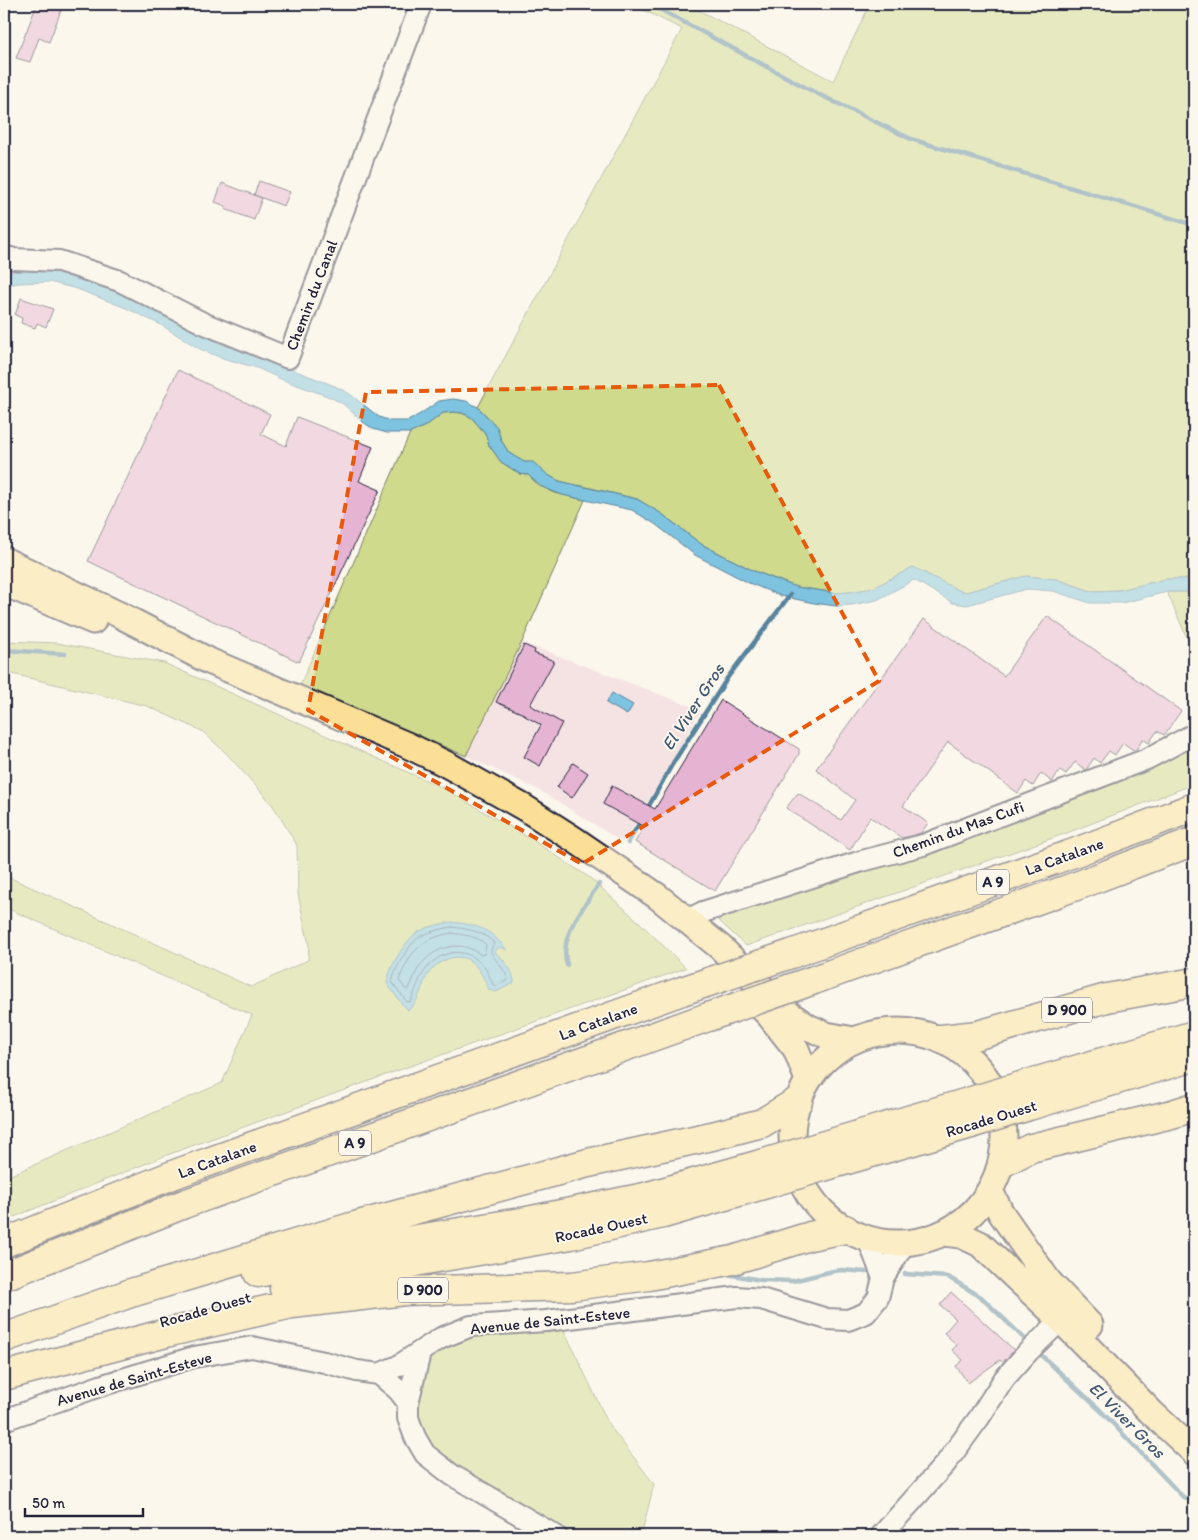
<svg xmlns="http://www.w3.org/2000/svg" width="1198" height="1540" viewBox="0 0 1198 1540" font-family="Itim,sans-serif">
	<rect width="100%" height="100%" fill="#fbf7ec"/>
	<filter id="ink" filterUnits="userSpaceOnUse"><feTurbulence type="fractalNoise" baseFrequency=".02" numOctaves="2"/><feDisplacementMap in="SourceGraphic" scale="10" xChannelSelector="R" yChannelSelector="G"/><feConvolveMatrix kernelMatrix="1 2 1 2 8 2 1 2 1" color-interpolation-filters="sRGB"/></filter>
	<g filter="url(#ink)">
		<path fill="#f5e3e4" d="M522,642L701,710L624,843L539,790L466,756Z"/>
		<path fill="#cfda8d" stroke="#787e64" d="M631,4H687L833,81L870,4H1194V579H1166L1120,590L1091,591L1056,579L1026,576L966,592L958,590L913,567L873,588L850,592L837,593L796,587L754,571L701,544L662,514L637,499L578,485L576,487V485L559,481L548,475L533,463L524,462L509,453L501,440L497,427L478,407L682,29Z
			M454,412L462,413L471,417L485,433L489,445L501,462L520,474L528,475L540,486L555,493L585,500L522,642L466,756L300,685L410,433L427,425L443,413Z
			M1167,592H1194V654Z
			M4,641L57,643L164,663L443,788L531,839L590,878L638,921L686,968L402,1069L167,1155L4,1221V1178L222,1083L252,1015L4,907V875L251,987L308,960L309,945L298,894L297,845L272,804L226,753L202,731L147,706L4,672Z
			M1194,742V784L1064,834L746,946L714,916Z
			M563,1328L609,1425L654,1484L641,1536H575L458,1467L432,1447L423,1433L417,1416V1403L425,1360L445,1346L474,1335Z"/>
		<path fill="#7ec3df" stroke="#59839d" d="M37,269H51L81,277L132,296L167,314L206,337L224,345L261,356L288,368L335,386L350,394L379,417L390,421H408L420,414L439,401L453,399L466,401L478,407L497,427L501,440L509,453L524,462H533L548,475L559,481L637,499L662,514L701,544L754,571L796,587L836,593L850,592L873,588L913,567L958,590L966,592L1026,576L1056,579L1091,591L1120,590L1166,579H1194V592H1167L1122,603H1090L1053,591L1027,589L967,605L953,603L914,580L877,600L852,605L836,606L814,603L781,596L749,583L695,555L655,524L632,510L562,495L540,486L528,475L520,474L501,462L489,445L485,433L471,417L462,413L454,412L443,413L427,425L411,433H387L373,429L363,422L343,404L330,397L283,380L257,368L219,357L200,349L161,325L126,308L77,289L49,282L18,283L4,286V273Z
			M612,693L633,705L627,715L606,703Z
			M452,922C479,925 490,929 507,950L499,947L495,952C503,959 515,972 514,983L496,992L489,990C481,971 471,951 448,959C440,962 434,966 429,973C421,984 420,1003 408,1010L402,1004L387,984C388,969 405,940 418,932C429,926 440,924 452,922Z"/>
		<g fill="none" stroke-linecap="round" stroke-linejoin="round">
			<path stroke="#47627d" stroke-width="1" d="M452,927C468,929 483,931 494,943C493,946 491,948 491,951C490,956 507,970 508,980L496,986H494C490,980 489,973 485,968C468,946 443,948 426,969C419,978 415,991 411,1001L407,1002L392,982C395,968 409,943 421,936C431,931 441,929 452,927Z
				M452,933C463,935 479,936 486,945L484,954L481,955C461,938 433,947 419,967C415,974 412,982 409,989H405L399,980C410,952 421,938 452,933Z"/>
			<path stroke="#59839d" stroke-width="4.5" d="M650,4L814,92L911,139L1194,225
				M4,650L65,654
				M646,811L673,763L728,677L790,595
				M628,843L641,820
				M567,965C558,936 584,907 599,884
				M905,1274L948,1277L981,1297L1028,1342
				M732,1275L761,1280L793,1281L833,1271L842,1270L866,1272
				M1041,1355L1100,1410L1183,1497L1194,1501"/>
		</g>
		<path fill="#e6b4d3" stroke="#22223b" d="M37,4H52L62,8L49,42L39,38L30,62L16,58Z
			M259,181L290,192L284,206L254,195Z
			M222,183L262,198L254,220L225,209L226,206L215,202Z
			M21,298L53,309L46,327L37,323L35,328L21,323L22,318L15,315Z
			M178,370L270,414L261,434L286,446L297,417L373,447L359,481L380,490L299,662L88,561Z
			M1047,616L1181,711L1164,735L1157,731L1149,743L1143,739L1135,751L1123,743L1115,755L1109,751L1100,763L1094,758L1086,770L1075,762L1066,774L1060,770L1052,782L1041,773L1033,786L1026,781L1018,793L948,742L903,806L928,823L921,833L902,838L870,817L850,850L786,808L798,793L841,820L855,800L816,769L924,619L1004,676Z
			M524,645L535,650L534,653L554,661L530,705L562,723L540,766L524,757L541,725L525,716L526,715L496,702Z
			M721,700L799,749V754L715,891L635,842L644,827L603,804L612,786L655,809Z
			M573,763L588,773L572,798L557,787Z
			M951,1292L1014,1350L1003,1363L1000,1360L968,1383L956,1366L963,1360L952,1350L957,1345L944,1333L956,1319L940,1305Z"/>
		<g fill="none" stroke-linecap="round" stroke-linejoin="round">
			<defs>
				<path id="minor" d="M4,256L14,259L59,261L120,281L203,323L288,358L421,4
					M687,920L703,912L862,861L923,845L1147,759L1194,734
					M868,1239L883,1278
					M420,1353L408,1403V1418L415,1437L425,1454L452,1475L556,1536
					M379,1374L398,1390L408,1403
					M4,1420L100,1386L194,1357L252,1347L324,1362L357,1371L379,1374L398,1366L441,1338L471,1326L546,1321L737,1297L761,1299L827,1319L848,1320L866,1313L878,1298L883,1278L905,1243
					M881,1536L946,1463L979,1418L1004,1379L1028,1352L1061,1320"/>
				<path id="major" d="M4,560L120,615L209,661L407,745L446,764L525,808L575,840L657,896L720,947L789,1014L808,1027L826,1035L854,1040
					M4,583L93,621
					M758,1004L769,1015L796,1049L808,1080
					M792 1137a106 106 0 1 1 212 0a106 106 0 1 1-212 0Z
					M990,1191L1001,1213L1049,1282L1090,1325
					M945,1233L961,1235L980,1244L1061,1320L1151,1412L1194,1452"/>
				<path id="highway" d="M791,954L1071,854L1194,807
					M814,980L1079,885L1194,841
					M941,1039L978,1035L1107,998L1194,982
					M1024,1085L1194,1035
					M1029,1106L1194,1057
					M818,1147L965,1103
					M1002,1163L1031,1148L1172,1114L1194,1107
					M826,1166L971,1124
					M4,1243L175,1174L682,991
					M258,1273L387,1244L527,1221L645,1197L761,1164
					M4,1276L184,1204L708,1017
					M284,1289L420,1261L571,1235L663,1214L766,1184
					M4,1338L131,1293L351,1227L588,1163L712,1136L762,1123L798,1101
					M4,1376L170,1332L292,1304L405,1291L572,1286L649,1276L733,1260L810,1236L845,1229"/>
			</defs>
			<use href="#minor" stroke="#22223b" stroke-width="24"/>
			<use href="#major" stroke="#22223b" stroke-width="29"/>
			<use href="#highway" stroke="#22223b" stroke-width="31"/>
			<use href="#minor" stroke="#fbf7ec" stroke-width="20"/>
			<use href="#major" stroke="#fbdf96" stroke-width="25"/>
			<use href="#highway" stroke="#fbdf96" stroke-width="28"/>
			<defs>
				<path id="highway-bridge" d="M682,991L791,954
					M708,1017L814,980
					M965,1103L1024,1085
					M971,1124L1029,1106
					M761,1164L818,1147
					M766,1184L826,1166"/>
			</defs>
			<use href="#highway-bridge" stroke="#22223b" stroke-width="31" stroke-linecap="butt"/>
			<use href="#highway-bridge" stroke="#fbdf96" stroke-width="28"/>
		</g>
	</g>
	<path d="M0 0H1198V1540H0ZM719,385L879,681L582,864L308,710L366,392Z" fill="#fbf7ec" fill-opacity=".55" fill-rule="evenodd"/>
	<path fill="none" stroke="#e8590c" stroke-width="4" stroke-dasharray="10 6" stroke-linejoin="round" d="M719,385L879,681L582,864L308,710L366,392Z"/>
	<g text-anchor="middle" stroke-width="4" stroke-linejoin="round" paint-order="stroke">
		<g fill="#fbf7ec" stroke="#636270" stroke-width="1">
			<rect x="977" y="869.5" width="32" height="25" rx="4"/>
			<rect x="1042" y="997.5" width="50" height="25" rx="4"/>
			<rect x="339" y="1130.5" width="32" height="25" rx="4"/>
			<rect x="398" y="1277.5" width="50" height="25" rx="4"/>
		</g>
		<g font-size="15" font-weight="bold" fill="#22223b">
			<text x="993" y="887">A 9</text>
			<text x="1067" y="1015">D 900</text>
			<text x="355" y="1148">A 9</text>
			<text x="423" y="1295">D 900</text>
		</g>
		<g font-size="16" fill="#22223b" stroke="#fbf7ec">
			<text transform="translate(311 295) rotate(-69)" y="6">Chemin du Canal</text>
			<text transform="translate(958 829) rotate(-20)" y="6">Chemin du Mas Cufi</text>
			<text transform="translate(1064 856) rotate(-20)" y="6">La Catalane</text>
			<text transform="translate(598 1021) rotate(-20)" y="6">La Catalane</text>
			<text transform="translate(991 1118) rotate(-17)" y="6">Rocade Ouest</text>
			<text transform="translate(217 1159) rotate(-20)" y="6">La Catalane</text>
			<text transform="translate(601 1227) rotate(-12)" y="6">Rocade Ouest</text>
			<text transform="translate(205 1309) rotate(-16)" y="6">Rocade Ouest</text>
			<text transform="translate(550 1320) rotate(-6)" y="6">Avenue de Saint-Esteve</text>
			<text transform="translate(134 1378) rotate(-16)" y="6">Avenue de Saint-Esteve</text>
		</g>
		<g font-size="18" font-style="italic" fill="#425a74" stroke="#fbf7ec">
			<text transform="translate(693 707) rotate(-57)" y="6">El Viver Gros</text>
			<text transform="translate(1127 1420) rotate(45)" y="6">El Viver Gros</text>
		</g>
	</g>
	<rect width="1198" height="1540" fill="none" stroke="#fbf7ec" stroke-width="20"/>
	<rect x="10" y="10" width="1178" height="1520" fill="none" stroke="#22223b" stroke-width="2" filter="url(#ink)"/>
	<path d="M25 1508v8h118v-8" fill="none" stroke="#22223b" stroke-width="2.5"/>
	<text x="32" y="1508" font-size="15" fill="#22223b" stroke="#fbf7ec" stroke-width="4" paint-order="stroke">50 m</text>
</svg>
